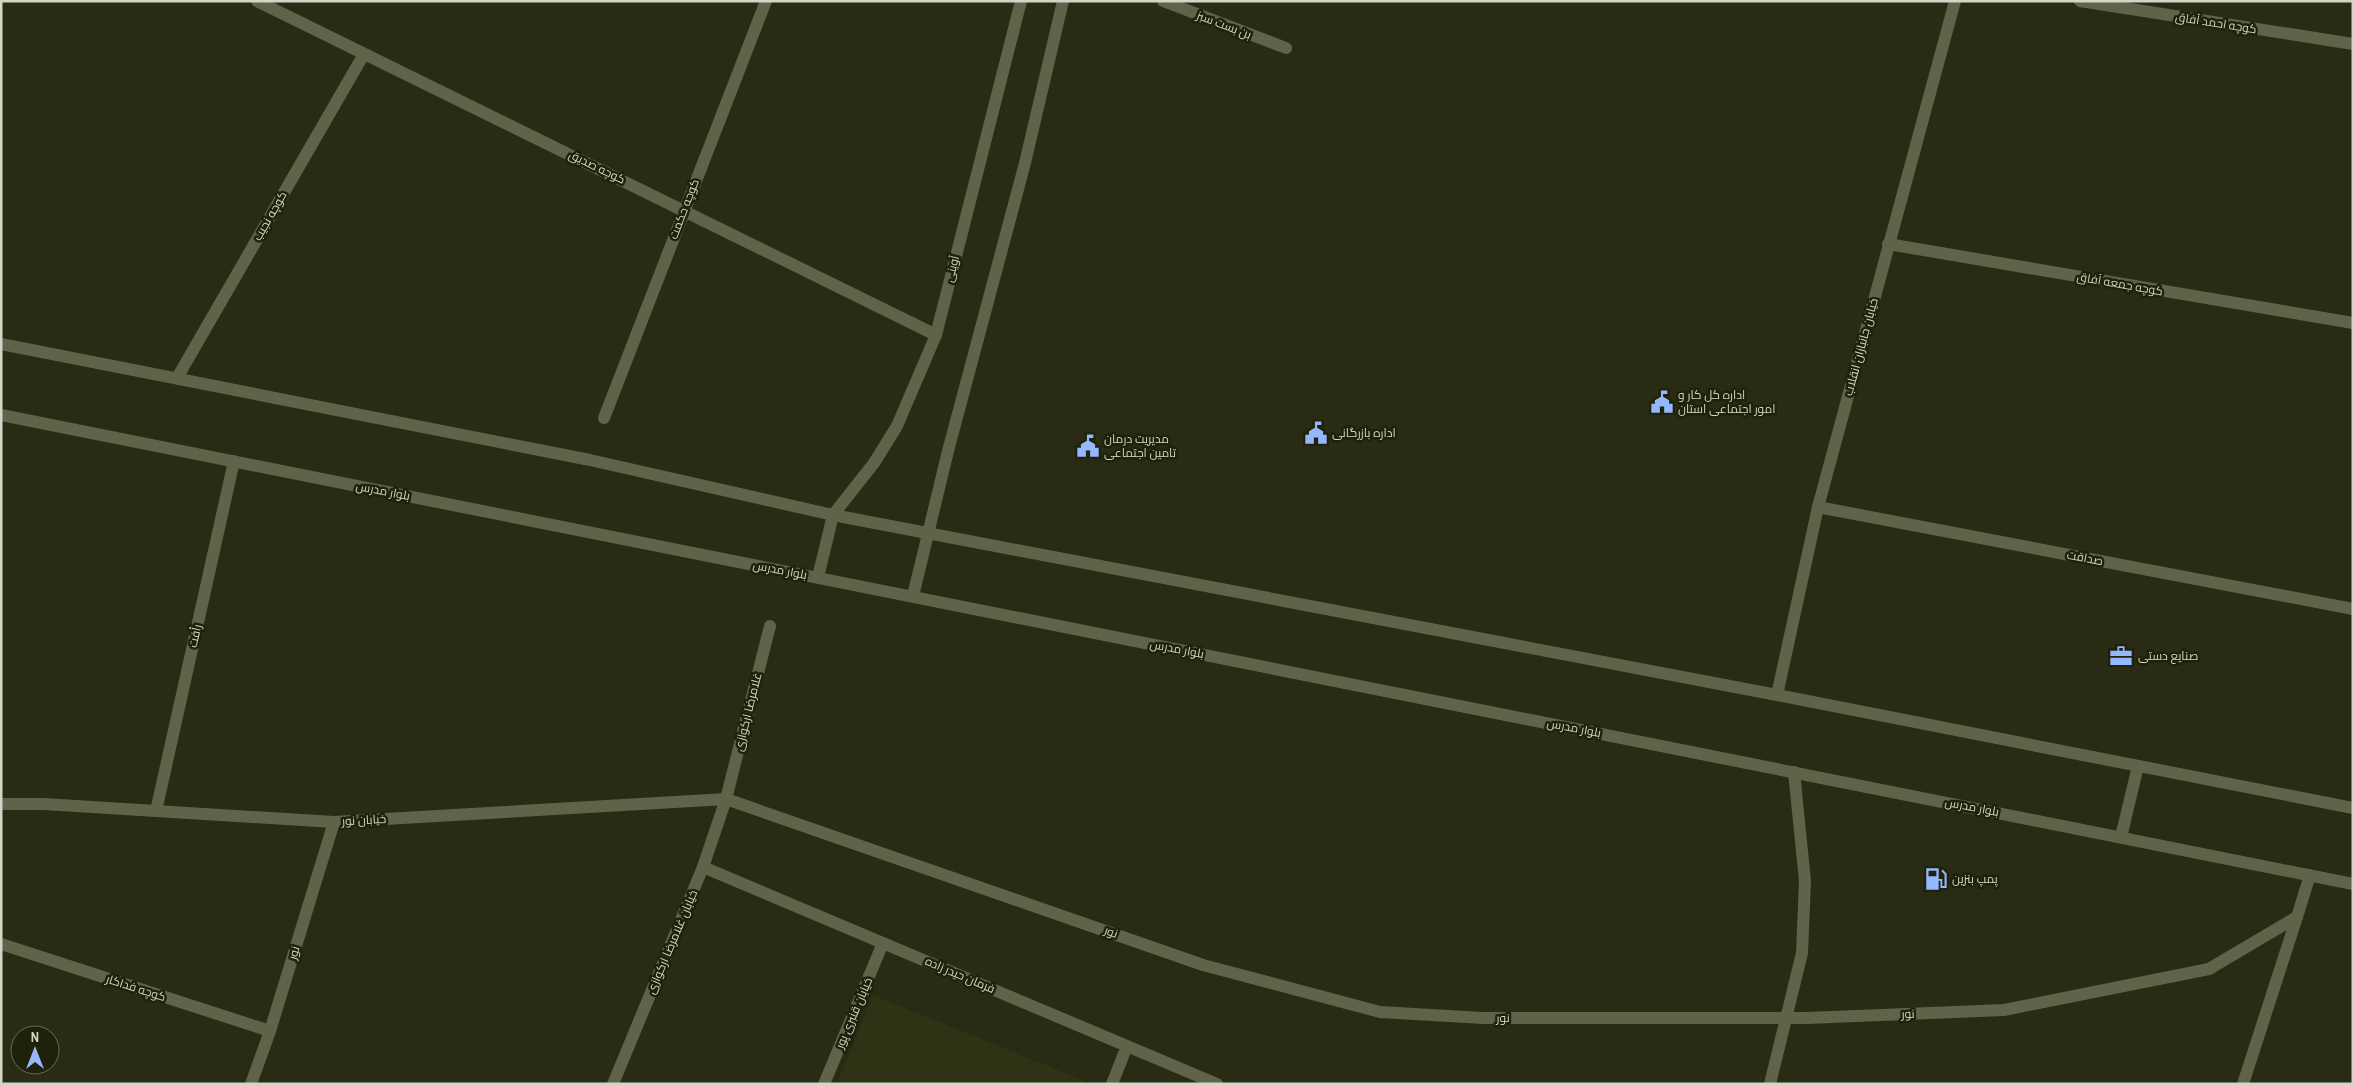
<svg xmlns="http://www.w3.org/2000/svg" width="2354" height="1085" viewBox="0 0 2354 1085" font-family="'Archivo Narrow',Cairo,sans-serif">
	<rect width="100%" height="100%" fill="#292b15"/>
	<path fill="#2f3214" d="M873,995L1085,1081L1084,1084H837Z"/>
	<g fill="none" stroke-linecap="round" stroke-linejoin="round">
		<path stroke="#5f634a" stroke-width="12" d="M257,1L936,335
			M1163,1L1286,48
			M2080,1L2353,44
			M1888,244L2353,323
			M177,378L364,54
			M604,418L766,1
			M1818,507L2353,609
			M726,799L770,626
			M156,811L234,461
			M703,867L1217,1084
			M1,944L270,1031
			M251,1084L270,1031L334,822
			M824,1084L883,943
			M1112,1084L1127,1046
			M1770,1084L1802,953L1805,881L1794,772
			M2243,1084L2297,917"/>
		<path stroke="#5f634a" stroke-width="12" d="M1,344L590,460L833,515L1777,695L2353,808
			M1,415L2353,884
			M818,577L833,515L874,463L897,426L936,335L1021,1
			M913,596L948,451L1025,163L1063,1
			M1777,695L1818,507L1955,1
			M1,804H44L334,822L726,799L1203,965L1380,1012L1483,1018H1807L2004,1010L2209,969L2297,917L2310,875
			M2121,837L2138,766
			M613,1084L703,867L726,799"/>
	</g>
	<defs>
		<symbol id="civic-bare" viewBox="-9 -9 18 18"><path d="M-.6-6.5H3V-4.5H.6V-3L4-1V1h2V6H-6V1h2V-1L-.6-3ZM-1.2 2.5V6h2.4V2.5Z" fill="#95b7fd" stroke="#1f220b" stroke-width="2.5" paint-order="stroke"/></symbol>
		<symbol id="office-bare" viewBox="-9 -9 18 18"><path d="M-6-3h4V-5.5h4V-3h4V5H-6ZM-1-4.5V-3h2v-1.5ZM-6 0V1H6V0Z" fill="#95b7fd" stroke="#1f220b" stroke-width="2.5" paint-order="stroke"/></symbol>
		<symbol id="fuel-bare" viewBox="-9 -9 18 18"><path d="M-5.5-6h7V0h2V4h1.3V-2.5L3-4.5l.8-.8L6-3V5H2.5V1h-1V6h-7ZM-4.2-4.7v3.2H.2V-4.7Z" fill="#95b7fd" stroke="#1f220b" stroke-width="2.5" paint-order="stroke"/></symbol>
	</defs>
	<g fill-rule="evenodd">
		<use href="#civic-bare" x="1646" y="386" width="32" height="32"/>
		<use href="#civic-bare" x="1300" y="417" width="32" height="32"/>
		<use href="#civic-bare" x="1072" y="430" width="32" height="32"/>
		<use href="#office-bare" x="2105" y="640" width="32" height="32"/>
		<use href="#fuel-bare" x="1920" y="863" width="32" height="32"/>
	</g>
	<g text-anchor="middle" stroke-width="5" stroke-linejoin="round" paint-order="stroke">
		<g font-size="12" fill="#d3d5c7" stroke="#1f220b">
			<text transform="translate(2216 23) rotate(9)" y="4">کوچه احمد آفاق</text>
			<text transform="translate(1224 25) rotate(21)" y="4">بن بست سبز</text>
			<text transform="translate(597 167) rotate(26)" y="4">کوچه صدیق</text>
			<text transform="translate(684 209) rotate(-69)" y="4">کوچه حکمت</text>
			<text transform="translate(270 216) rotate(-60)" y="4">کوچه نجیب</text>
			<text transform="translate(952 269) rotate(-76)" y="4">آوینی</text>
			<text transform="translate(2120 284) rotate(10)" y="4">کوچه جمعه آفاق</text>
			<text transform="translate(1861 347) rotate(-75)" y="4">خیابان جانبازان انقلاب</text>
			<text transform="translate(383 491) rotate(11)" y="4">بلوار مدرس</text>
			<text transform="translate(2085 558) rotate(11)" y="4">صداقت</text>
			<text transform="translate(780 570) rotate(11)" y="4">بلوار مدرس</text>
			<text transform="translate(195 636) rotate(-77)" y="4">رأفت</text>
			<text transform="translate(1177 649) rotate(11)" y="4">بلوار مدرس</text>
			<text transform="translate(748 712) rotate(-76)" y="4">غلامرضا ارکوازی</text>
			<text transform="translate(1574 728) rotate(11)" y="4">بلوار مدرس</text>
			<text transform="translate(1972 807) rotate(11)" y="4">بلوار مدرس</text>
			<text transform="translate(364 820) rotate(-3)" y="4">خیابان نور</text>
			<text transform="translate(1111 932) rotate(20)" y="4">نور</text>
			<text transform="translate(672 942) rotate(-67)" y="4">خیابان غلامرضا ارکوازی</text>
			<text transform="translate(294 953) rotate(-73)" y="4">نور</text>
			<text transform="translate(960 975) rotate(23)" y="4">فرمان حیدر زاده</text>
			<text transform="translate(136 988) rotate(18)" y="4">کوچه فداکار</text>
			<text transform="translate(854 1013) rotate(-67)" y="4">خیابان قنبری پور</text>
			<text transform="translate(1908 1014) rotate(-2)" y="4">نور</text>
			<text x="1503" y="1022">نور</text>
		</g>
		<g font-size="12" fill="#d3d5c7" stroke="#1f220b" text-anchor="start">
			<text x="1678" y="399">اداره کل کار و<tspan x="1678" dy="14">امور اجتماعی استان</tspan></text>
			<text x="1332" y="437">اداره بازرگانی</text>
			<text x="1104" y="443">مدیریت درمان<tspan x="1104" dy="14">تامین اجتماعی</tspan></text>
			<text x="2138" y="660">صنایع دستی</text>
			<text x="1952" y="883">پمپ بنزین</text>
		</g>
	</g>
	<rect width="2354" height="1085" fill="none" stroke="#d3d5c7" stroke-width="5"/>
	<g transform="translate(35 1050)"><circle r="24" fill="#1f220b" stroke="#676a56"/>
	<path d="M0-4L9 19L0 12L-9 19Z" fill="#95b7fd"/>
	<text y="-8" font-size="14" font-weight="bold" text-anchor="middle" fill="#d3d5c7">N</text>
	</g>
</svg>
